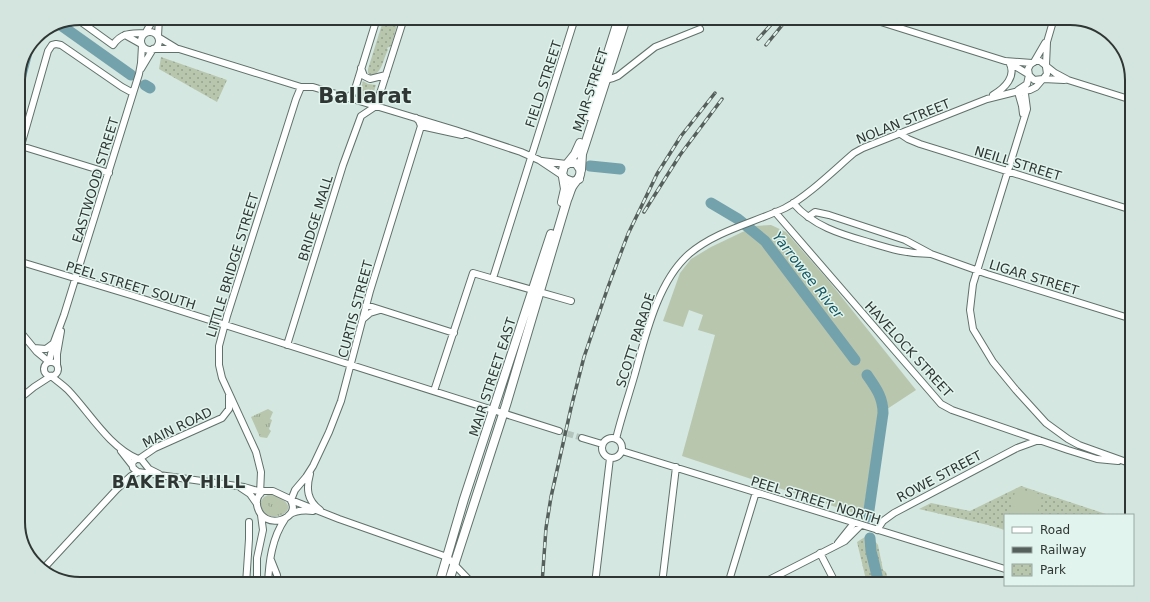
<svg xmlns="http://www.w3.org/2000/svg" width="1150" height="602" viewBox="0 0 1150 602" font-family="'DejaVu Sans',sans-serif">
	<defs>
		<pattern id="grass-tufts" width="24" height="20" patternUnits="userSpaceOnUse"><rect width="24" height="20" fill="#b8c6ae"/><path d="M3 7l-1-3M5 7V3M7 7l1-3M15 17l-1-3M17 17v-4M19 17l1-3" fill="none" stroke="#96a28e"/></pattern>
		<pattern id="park-dots" width="8" height="8" patternUnits="userSpaceOnUse"><rect width="8" height="8" fill="#b8c6ae"/><path d="M2 2h.1M6 6h.1" fill="none" stroke="#96a28e" stroke-width="1.8" stroke-linecap="round"/></pattern>
	</defs>
	<rect width="100%" height="100%" fill="#d4e7e0"/>
	<path fill="url(#grass-tufts)" d="M268,409L273,412L270,419L272,420L269,429L271,431L267,438L260,437L251,417Z
		M268,495C274,494 279,497 283,500C303,513 259,529 261,501L264,497Z"/>
	<path fill="url(#park-dots)" d="M384,18H399L391,46L387,48L388,50C383,59 382,74 371,76L368,73V69Z
		M161,57L227,80L217,102L159,69Z
		M363,81L368,84L376,85C373,94 371,107 359,96Z
		M1021,486L1109,515H1005V530L988,525L919,509L931,503L970,511Z
		M865,537H872L878,545L883,570L886,572L889,584H867L857,542Z"/>
	<path fill="#b8c6ae" d="M771,225L786,232L828,280L916,390L878,415L863,516L682,456L715,335L698,330L703,315L689,310L683,327L663,321L680,273L691,259L711,247L755,226Z
		M1016,488L1042,495L1037,515H1009Z
		M264,502L270,507H278L284,510C276,518 265,513 264,502Z"/>
	<g fill="none" stroke-linecap="round" stroke-linejoin="round">
		<path stroke="#74a2ac" stroke-width="2" d="M18,104L36,36"/>
		<path stroke="#74a2ac" stroke-width="11" d="M62,26L131,75
			M145,85L150,88
			M590,166L620,169
			M711,203L738,219L765,241L855,360
			M867,375C876,388 883,397 883,413L868,517
			M870,538L871,551L879,584"/>
		<path stroke="#b3c4bd" stroke-width="6" stroke-dasharray="6 3" stroke-linecap="butt" d="M559,431L582,438"/>
		<defs>
			<path id="minor" d="M482,18L493,21L518,18
				M868,18L1005,61L1032,63
				M77,19L113,45C121,33 131,33 145,33
				M146,32L154,18
				M141 41a9 9 0 1 1 18 0a9 9 0 1 1-18 0Z
				M125,35L141,44
				M158,36L159,18
				M158,37L176,48
				M154,49H179L301,87H313L455,130L521,152L539,160L563,176
				M1034,62L1045,43
				M1010,63L1028,74
				M1046,65L1047,42L1054,18
				M1046,67L1047,74L1043,79L1034,80L1029,75L1028,69L1030,65L1035,61H1040L1055,73L1068,80L1132,100
				M361,68L364,76L370,79L386,75
				M141,69L153,49
				M1043,79L1064,80
				M605,80L613,78L618,76L655,47L700,29
				M1021,89L1025,94L1027,109L973,284L970,310L973,329L993,362L1016,390L1046,423L1068,439L1079,445L1132,464
				M1018,90L1027,84L1029,75
				M1020,90L1018,92L1022,106L1023,114
				M993,95C1005,88 1017,76 1009,62
				M347,98L353,93L355,89L377,18
				M376,106L404,18
				M421,126L462,135
				M899,133L908,139L920,144L1132,210
				M21,146L109,173
				M18,156L48,51L52,45L56,44L61,45L122,87L133,93
				M542,161L566,164
				M793,203C813,226 840,234 868,242C891,249 907,254 931,254
				M775,212L941,404L952,410L1068,450L1097,459L1118,461
				M808,217L815,212L829,215L905,240L931,254L987,274L1132,319
				M18,261L134,296L559,431
				M493,278L575,18
				M366,305L454,333
				M363,319L370,313L380,310
				M18,329L37,352L49,362
				M287,345L343,165L361,116L376,106
				M34,348L46,349L54,343
				M49,362L54,342L64,315L139,74L141,63L142,45
				M44 369a7 7 0 1 1 14 0a7 7 0 1 1-14 0Z
				M57,365V354L61,331
				M51,376C57,381 63,385 68,390C90,413 108,446 138,459
				M434,391L473,273L571,301
				M18,400L34,387L51,376
				M602 448a10 10 0 1 1 20 0a10 10 0 1 1-20 0Z
				M582,438L602,444
				M616,439C621,418 628,398 634,377C645,338 657,282 689,254C716,231 753,223 785,208C808,196 834,170 854,153L863,148L987,99L1015,92L1030,90L1036,87L1042,80
				M121,451L132,465
				M622,451L1005,569
				M139,459L155,448L222,418L229,409V395
				M159,474L149,469L141,459H136L132,463L133,468L138,472L244,487L261,492
				M310,474C306,489 307,500 320,510
				M241,488L250,494L257,504
				M263,491H273L290,499C304,519 262,533 257,505C256,499 258,495 263,491Z
				M260,494L261,472L256,452L222,378L219,365V346L227,316L296,99L301,87
				M291,500L295,490L306,477L313,466L329,432L341,401L370,291L421,126L419,121L416,118
				M291,500L339,519L447,557L473,584
				M289,515C296,510 304,510 313,511
				M877,530L883,521L894,513L1017,448L1039,440
				M838,543L854,523
				M820,553L836,584
				M271,560L277,575L278,584
				M43,569L117,489L131,476L138,472
				M246,584L249,539V522
				M257,584V558L263,530L261,515
				M268,584C269,561 272,538 285,519
				M595,584L610,458
				M662,584L676,467
				M728,584L756,492
				M761,584L845,541L861,525"/>
			<path id="major" d="M588,116L619,18
				M567,164L575,154L580,143
				M581,170L582,154L626,18
				M562,202L565,189L563,177
				M439,584L464,499L551,234
				M448,584L506,405L567,200C569,196 570,191 572,187C576,180 582,177 580,169L576,163H569L564,166L562,174L565,179L573,182L579,179"/>
		</defs>
		<use href="#minor" stroke="#60716b" stroke-width="8"/>
		<use href="#major" stroke="#60716b" stroke-width="10"/>
		<use href="#minor" stroke="#fff" stroke-width="6"/>
		<use href="#major" stroke="#fff" stroke-width="8"/>
		<defs>
			<path id="rail" d="M758,39L777,18
				M766,45L788,18
				M644,212L680,155L722,99
				M542,584L546,528L551,497L571,408L584,357L608,287L628,234L657,174L681,136L715,93"/>
		</defs>
		<use href="#rail" stroke="#555f5b" stroke-width="3.5"/>
		<use href="#rail" stroke="#e1f4ed" stroke-width="2" stroke-dasharray="6" stroke-linecap="butt"/>
	</g>
	<g text-anchor="middle" stroke-width="3" stroke-linejoin="round" paint-order="stroke">
		<g font-size="13" fill="#2f3633" stroke="#e1f4ed">
			<text transform="translate(543 84) rotate(-72)" y="5">FIELD STREET</text>
			<text transform="translate(590 90) rotate(-72)" y="5">MAIR STREET</text>
			<text transform="translate(903 121) rotate(-22)" y="5">NOLAN STREET</text>
			<text transform="translate(1018 163) rotate(17)" y="5">NEILL STREET</text>
			<text transform="translate(95 180) rotate(-73)" y="5">EASTWOOD STREET</text>
			<text transform="translate(315 218) rotate(-73)" y="5">BRIDGE MALL</text>
			<text transform="translate(232 265) rotate(-73)" y="5">LITTLE BRIDGE STREET</text>
			<text transform="translate(1034 277) rotate(17)" y="5">LIGAR STREET</text>
			<text transform="translate(131 285) rotate(17)" y="5">PEEL STREET SOUTH</text>
			<text transform="translate(355 309) rotate(-75)" y="5">CURTIS STREET</text>
			<text transform="translate(635 340) rotate(-72)" y="5">SCOTT PARADE</text>
			<text transform="translate(909 349) rotate(48)" y="5">HAVELOCK STREET</text>
			<text transform="translate(492 377) rotate(-72)" y="5">MAIR STREET EAST</text>
			<text transform="translate(177 427) rotate(-26)" y="5">MAIN ROAD</text>
			<text transform="translate(939 476) rotate(-28)" y="5">ROWE STREET</text>
			<text transform="translate(816 500) rotate(17)" y="5">PEEL STREET NORTH</text>
		</g>
		<g font-size="14" font-style="italic" fill="#155662" stroke="#e1f4ed">
			<text transform="translate(808 275) rotate(52)" y="5">Yarrowee River</text>
		</g>
		<g font-size="17" font-weight="bold" letter-spacing="1" fill="#2f3633" stroke="#e1f4ed">
			<text x="179" y="488">BAKERY HILL</text>
		</g>
		<g font-size="21" font-weight="bold" fill="#2f3633" stroke="#e1f4ed">
			<text x="365" y="103">Ballarat</text>
		</g>
	</g>
	<path d="M0 0H1150V602H0ZM80 25H1070A55 55 0 0 1 1125 80V522A55 55 0 0 1 1070 577H80A55 55 0 0 1 25 522V80A55 55 0 0 1 80 25Z" fill="#d3e5de" fill-rule="evenodd"/>
	<path fill="none" stroke="#2f3633" stroke-width="2" d="M80 25H1070A55 55 0 0 1 1125 80V522A55 55 0 0 1 1070 577H80A55 55 0 0 1 25 522V80A55 55 0 0 1 80 25Z"/>
	<rect x="1004" y="514" width="130" height="72" fill="#e1f4ed" stroke="#9aa8a3"/>
	<rect x="1012" y="527" width="20" height="6" fill="#ffffff" stroke="#9aa8a3"/>
	<text x="1040" y="534" font-size="12" fill="#2f3633">Road</text>
	<rect x="1012" y="547" width="20" height="6" fill="#555f5b" stroke="#9aa8a3"/>
	<text x="1040" y="554" font-size="12" fill="#2f3633">Railway</text>
	<rect x="1012" y="564" width="20" height="12" fill="url(#park-dots)" stroke="#9aa8a3"/>
	<text x="1040" y="574" font-size="12" fill="#2f3633">Park</text>
</svg>
